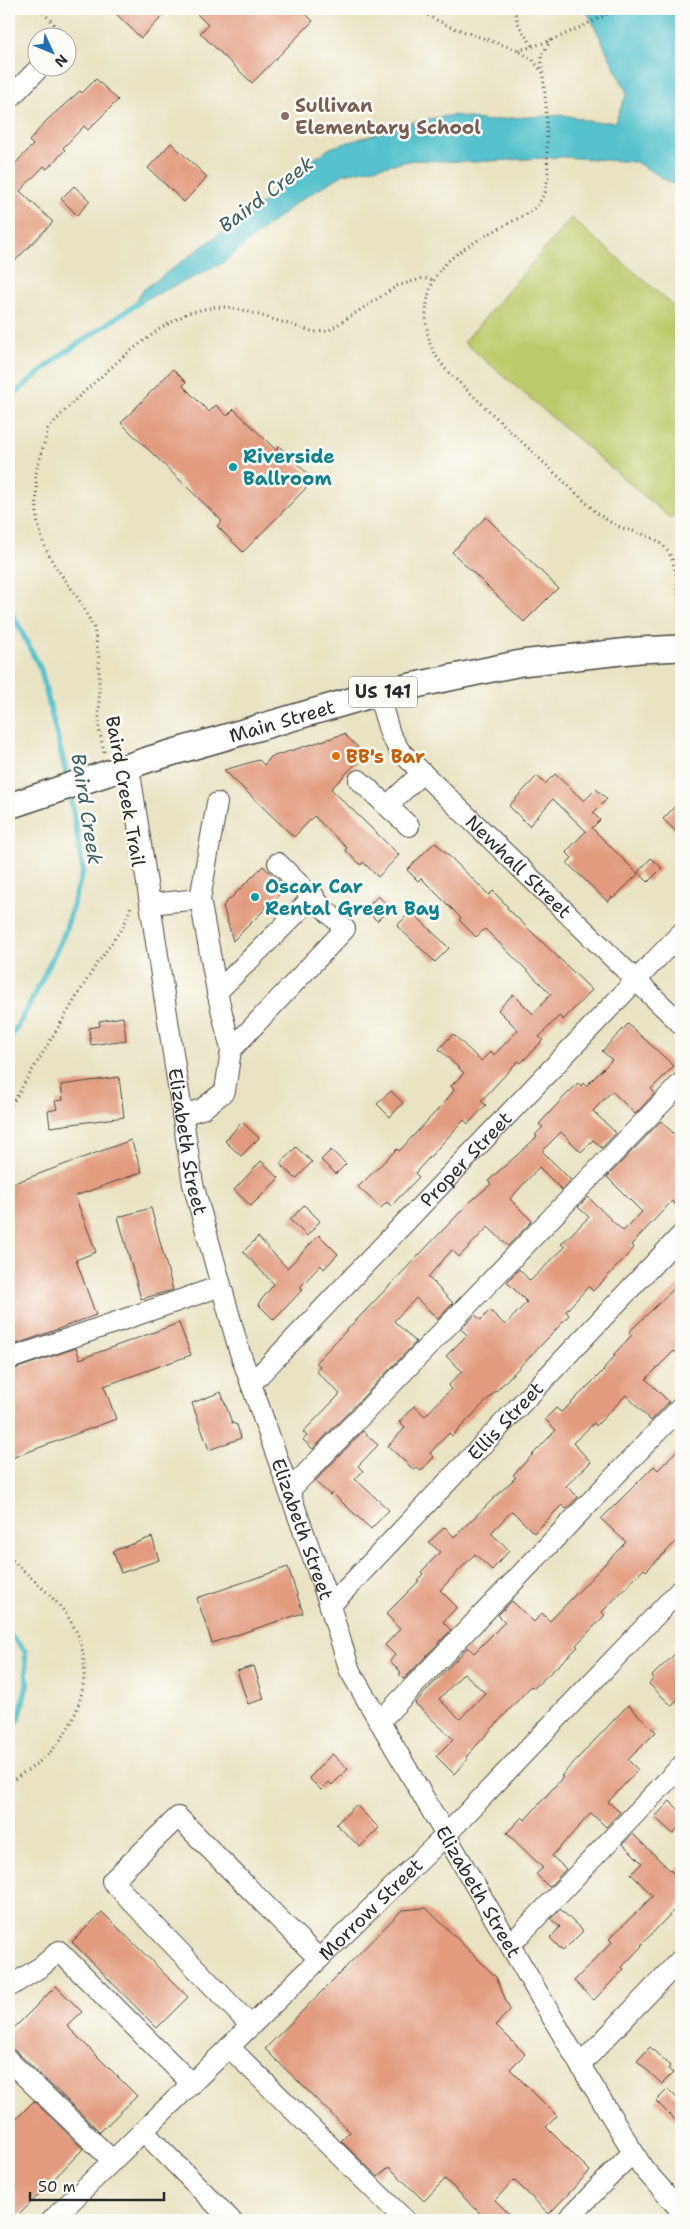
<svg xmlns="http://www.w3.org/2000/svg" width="690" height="2229" viewBox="0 0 690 2229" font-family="'Shantell Sans',sans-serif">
	<rect width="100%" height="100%" fill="#fdfcf7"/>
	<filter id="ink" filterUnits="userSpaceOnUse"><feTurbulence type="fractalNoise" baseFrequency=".02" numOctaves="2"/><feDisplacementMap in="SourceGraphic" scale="10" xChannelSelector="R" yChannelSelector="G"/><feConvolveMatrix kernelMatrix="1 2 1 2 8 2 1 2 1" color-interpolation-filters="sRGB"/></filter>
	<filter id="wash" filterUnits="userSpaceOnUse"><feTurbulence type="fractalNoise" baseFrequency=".0096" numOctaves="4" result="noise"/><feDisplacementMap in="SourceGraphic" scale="20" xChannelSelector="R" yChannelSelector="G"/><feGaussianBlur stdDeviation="1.12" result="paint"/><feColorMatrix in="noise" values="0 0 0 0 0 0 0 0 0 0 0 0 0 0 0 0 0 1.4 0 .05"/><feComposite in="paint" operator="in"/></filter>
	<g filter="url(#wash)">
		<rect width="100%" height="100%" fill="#e9e3c3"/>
		<path fill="#bdca6c" stroke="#747a4c" d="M571,218L681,312V507L671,519L464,342Z"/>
		<path fill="#55c2cd" stroke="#40767c" d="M586,9H681V189L636,162L563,157L472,162L414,160L344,174L297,202L221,264L134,305L143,290L273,195L305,165L330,148L417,121L454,115L487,121L509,118L565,115L593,122H615L627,93Z"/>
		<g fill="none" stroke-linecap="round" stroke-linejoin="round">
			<path stroke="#55c2cd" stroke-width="5.5" d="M9,404L15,393L61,355L140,302
				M9,607L41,670L68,781
				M9,1041L34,996L65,932L83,871L70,793
				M9,1633L25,1651L27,1685L19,1719L9,1730"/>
		</g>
		<g id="blocks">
			<path fill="#e29b7f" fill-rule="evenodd" d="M111,9H170L141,38Z
				M192,9H301L313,21L252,83L200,33L208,25Z
				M96,79L118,100L88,130L84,126L63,148L65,150L47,169L44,166L20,191L53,222L9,267V170L33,145L29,141L47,120L80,91L82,93Z
				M171,143L207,177L184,202L148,168Z
				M74,186L90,201L77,215L61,199Z
				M173,369L186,382L183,386L209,412L216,405L227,416L234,409L276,450L279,446L314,480L243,552L217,526L222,521L121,423Z
				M486,517L558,588L524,622L452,552Z
				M344,734L365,754L331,789L399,855L378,877L363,862L361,865L345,850L347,848L314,816L294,837L224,770L259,760L264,765L271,757Z
				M555,774L584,801L596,789L607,799L593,813L600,820L592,828L638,874L614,898L612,897L608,902L567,863L572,858L566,852L586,831L553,799L529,826L509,806L537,776L545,784Z
				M681,800V836L663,819Z
				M435,842L489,895L493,891L508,907L507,908L592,990L563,1020L559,1016L539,1037L543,1040L521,1063L518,1061L481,1101L486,1105L468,1124L464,1120L415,1173L419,1177L391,1206L387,1202L381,1208L358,1187L397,1149L399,1151L445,1102L454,1090L451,1086L464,1073L439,1049L453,1034L481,1061L491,1051L494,1055L518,1030L498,1010L513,994L533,1014L551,994L485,929L476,937L459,920L461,918L421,878L418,881L407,870Z
				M651,858L662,868L648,882L638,872Z
				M263,866L286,888L233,941L223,906Z
				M378,896L390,908L377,921L365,909Z
				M411,911L449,948L435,962L397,926Z
				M123,1017L126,1040L91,1045L89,1028L100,1026L99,1021Z
				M628,1024L674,1066L651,1089L655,1093L635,1114L612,1091L593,1111L616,1133L602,1148L593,1140L581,1152L561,1132L542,1151L571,1180L562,1190L539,1167L510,1199L532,1221L508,1246L488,1227L459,1257L452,1250L428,1277L453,1303L438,1319L416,1298L394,1321L416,1342L313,1449L303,1440L307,1436L303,1432L340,1394L316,1371L320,1366L316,1362L468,1204L491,1184L488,1181L537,1137L535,1135L543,1127L539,1124L564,1097L578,1083L581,1086L583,1083L586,1086L612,1060L602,1051Z
				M119,1077L124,1117L50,1127L48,1111L57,1109L55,1101L63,1100L61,1085Z
				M391,1091L403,1103L390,1117L377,1104Z
				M661,1121L681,1141V1210L672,1201L631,1245L634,1248L606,1278L593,1291L589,1287L587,1288L566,1311L569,1315L552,1334L452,1436L449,1433L430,1453L434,1457L421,1471L416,1467L414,1470L388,1446L405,1428L399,1422L414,1406L425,1416L451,1389L448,1386L462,1371L446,1356L467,1335L461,1329L475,1315L481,1320L490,1310L505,1325L527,1302L507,1282L519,1269L530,1281L565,1247L561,1244L589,1217L578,1207L588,1197L623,1231L642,1212L607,1177Z
				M242,1122L259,1138L241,1156L225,1141Z
				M131,1140L142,1172L75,1196L96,1252L76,1260L96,1315L9,1347V1185Z
				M296,1147L312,1162L296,1179L280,1164Z
				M331,1150L346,1164L336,1174L321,1160Z
				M261,1161L279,1178L251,1206L234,1190Z
				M304,1205L320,1221L307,1236L290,1220Z
				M151,1208L173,1290L141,1299L118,1217Z
				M319,1235L338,1254L324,1269L321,1265L300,1287L303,1289L274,1320L258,1304L274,1284L243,1252L258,1237L287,1268Z
				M681,1282V1357L674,1351L646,1379L669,1402L651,1421L626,1395L596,1426L594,1423L573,1443L591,1462L566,1486L578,1497L566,1509L562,1505L534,1533L512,1511L491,1533L509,1550L507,1553L492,1570L475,1554L440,1590L457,1607L443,1622L451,1630L404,1679L399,1674L401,1672L390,1661L395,1655L385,1645L400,1629L386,1614L419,1581L417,1580L423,1574L421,1572L440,1552L429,1542L445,1527L454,1537L516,1477L513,1475L556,1430L545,1419L556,1408L561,1412L567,1407L605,1369L604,1368L615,1356L613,1355L632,1335L629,1332Z
				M179,1323L191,1355L104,1386L116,1419L9,1459V1371L76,1348L80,1359Z
				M221,1392L232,1423L237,1425L241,1438L209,1450L192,1403Z
				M363,1431L378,1445L358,1466L363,1471L355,1479L389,1510L371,1529L332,1493L330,1495L315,1481Z
				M681,1446V1537L646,1571L644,1569L602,1612L605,1615L576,1645L578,1647L534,1688L531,1686L466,1757L468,1759L454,1774L436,1756L453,1739L415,1703L468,1647L474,1653L505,1622L498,1615L512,1601L534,1622L542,1613L550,1621L626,1542L601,1519L654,1466L658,1470ZM464,1673L485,1693L460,1719L439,1699Z
				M152,1537L159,1560L121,1573L113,1551Z
				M288,1567L303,1613L212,1643L197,1598Z
				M681,1648V1696L672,1706L649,1684L654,1678L652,1676Z
				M254,1666L264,1699L248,1704L237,1671Z
				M628,1705L656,1732L628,1760L638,1770L608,1802L620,1812L606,1827L591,1813L552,1856L566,1869L549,1887L536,1874L543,1868L507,1833L522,1817L525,1820L563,1777L561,1776Z
				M332,1754L348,1769L332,1785L329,1782L321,1790L309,1778Z
				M670,1801L681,1812V1825L673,1834L655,1817Z
				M356,1805L379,1828L360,1847L336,1824Z
				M633,1834L673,1873L681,1864V1903L641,1945L642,1946L622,1967L624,1969L594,2000L574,1981L612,1942L609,1939L653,1896L631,1874L642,1863L623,1844Z
				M426,1908L496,1977L510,2010L496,2025L525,2054L510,2069L557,2116L546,2127L590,2171L549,2214L514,2180L495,2200L515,2220H487L445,2179L424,2201L389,2167L378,2177L341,2141L350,2132L265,2049L402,1910Z
				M560,1909L583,1931L563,1951L550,1938L560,1927L551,1919Z
				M102,1912L188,1997L157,2028L72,1942Z
				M56,1986L82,2012L67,2026L137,2096L100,2132L17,2052L9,2047V2033Z
				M650,2047L670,2066L668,2069L673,2073L662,2084L637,2061Z
				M668,2089L681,2102V2126L656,2101Z
				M34,2101L83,2149L14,2220H9V2126Z"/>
		</g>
	</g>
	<g filter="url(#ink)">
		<use href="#blocks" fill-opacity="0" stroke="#484742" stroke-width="1"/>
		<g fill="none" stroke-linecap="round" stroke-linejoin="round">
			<defs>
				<g id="minor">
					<path d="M9,99L39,68"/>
					<path id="s1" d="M378,693L390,734L400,751L681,1024"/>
					<path id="s2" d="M129,766L193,1184L239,1350L330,1606L350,1671L580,2065L643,2168L681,2211"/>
					<path d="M359,780L387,806L422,773"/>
					<path d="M387,806L409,826"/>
					<path d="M150,904L200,899"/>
					<path d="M217,992L314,896"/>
					<path d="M231,1050L345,929L278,863"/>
					<path d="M182,1115L202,1109L225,1091L231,1050L217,992L200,899L217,803"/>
					<path d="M9,1359L221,1286"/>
					<path id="s3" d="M251,1384L681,933"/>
					<path d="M289,1491L681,1083"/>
					<path id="s4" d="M330,1606L681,1235"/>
					<path d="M380,1721L681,1407"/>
					<path d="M510,1945L681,1766"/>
					<path d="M9,1987L42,1966L59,1951L192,2084"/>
					<path d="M251,2026L112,1881L178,1817L319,1959"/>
					<path d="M229,2047L405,2220"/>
					<path d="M9,2061L113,2161"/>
					<path d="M580,2065L681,1959"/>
					<path d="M143,2131L231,2220"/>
					<path id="s5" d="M52,2220L446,1835L681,1589"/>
					<path d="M567,2220L633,2152"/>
				</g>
				<g id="major">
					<path id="s6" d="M9,806L150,759L378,693L521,663L639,650L681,648"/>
				</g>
			</defs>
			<use href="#minor" stroke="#484742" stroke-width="22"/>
			<use href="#major" stroke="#484742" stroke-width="28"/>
			<path stroke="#484742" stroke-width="3" stroke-dasharray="1 4" stroke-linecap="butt" d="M40,9L67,38
				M414,9L451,27L517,50L533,60L542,72
				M514,9L519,26L533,47
				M551,40L541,56L546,105L548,178L545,192L539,204L530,212C505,226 456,248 440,270C425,289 423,321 430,343C433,353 440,361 446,370L597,513C604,518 612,524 620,527C631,531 643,533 654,539C680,552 677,588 679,613
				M518,50C553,43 586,24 618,9
				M104,752L99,729V658L94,628L78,598L53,563L43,542L37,520L36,473L48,429L76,399L124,356L161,328L188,313L214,307H227L243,310L314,332L328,331L397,286L424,278L433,281
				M9,1109L91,973L124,925L131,906
				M9,1557C29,1577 55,1596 70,1620C96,1660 84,1713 54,1748C42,1762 24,1772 9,1783"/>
			<use href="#minor" stroke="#fff" stroke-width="20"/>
			<use href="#major" stroke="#fff" stroke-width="25"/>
		</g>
	</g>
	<circle fill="#8d6e63" stroke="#fdfcf7" stroke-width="2" cx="285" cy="116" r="5"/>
	<g fill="#0f9aa8" stroke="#fdfcf7" stroke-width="2">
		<circle cx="233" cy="467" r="5"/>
		<circle cx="255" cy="897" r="5"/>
	</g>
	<circle fill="#e8710a" stroke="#fdfcf7" stroke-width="2" cx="336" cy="756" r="5"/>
	<g text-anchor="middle" stroke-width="5" stroke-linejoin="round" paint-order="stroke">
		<rect fill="#fdfcf7" stroke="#6a6a68" stroke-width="1" x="349" y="676.5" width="68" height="31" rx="4"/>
		<g font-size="18" font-weight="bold" fill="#2b2b2b">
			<text x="383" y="698">US 141</text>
		</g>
		<g font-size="19" font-weight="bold" fill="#785e54" stroke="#fdfcf7" text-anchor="start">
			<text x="295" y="112">Sullivan<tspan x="295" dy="22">Elementary School</tspan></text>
		</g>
		<g font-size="19" font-weight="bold" fill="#0d838f" stroke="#fdfcf7" text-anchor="start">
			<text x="243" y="463">Riverside<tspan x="243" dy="22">Ballroom</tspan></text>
			<text x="265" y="893">Oscar Car<tspan x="265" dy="22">Rental Green Bay</tspan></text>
		</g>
		<g font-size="19" fill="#2b2b2b" stroke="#fdfcf7">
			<text dy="7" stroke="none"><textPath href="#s6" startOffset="286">Main Street</textPath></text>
			<text transform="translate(126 791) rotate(80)" y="7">Baird Creek Trail</text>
			<text dy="7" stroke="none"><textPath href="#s1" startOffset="228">Newhall Street</textPath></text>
			<text dy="7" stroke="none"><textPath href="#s2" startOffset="380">Elizabeth Street</textPath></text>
			<text dy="7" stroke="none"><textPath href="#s3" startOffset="311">Proper Street</textPath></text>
			<text dy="7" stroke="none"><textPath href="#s4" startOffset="255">Ellis Street</textPath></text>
			<text dy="7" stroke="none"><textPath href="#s2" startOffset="785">Elizabeth Street</textPath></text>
			<text dy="7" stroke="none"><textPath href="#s2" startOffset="1190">Elizabeth Street</textPath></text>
			<text dy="7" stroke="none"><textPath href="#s5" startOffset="445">Morrow Street</textPath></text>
		</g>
		<g font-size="19" font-weight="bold" fill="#c56008" stroke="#fdfcf7" text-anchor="start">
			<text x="346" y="763">BB's Bar</text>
		</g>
		<g font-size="20" font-style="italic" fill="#3a6064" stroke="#fdfcf7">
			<text transform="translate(266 194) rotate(-37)" y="7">Baird Creek</text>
			<text transform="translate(87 809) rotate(81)" y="7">Baird Creek</text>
		</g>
	</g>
	<rect width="690" height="2229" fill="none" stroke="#fdfcf7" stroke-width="30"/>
	<g transform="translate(52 52) rotate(134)"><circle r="24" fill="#fdfcf7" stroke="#a9a8a5"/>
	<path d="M0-4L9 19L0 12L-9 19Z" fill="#1f6fb2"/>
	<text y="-8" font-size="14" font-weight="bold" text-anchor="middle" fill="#2b2b2b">N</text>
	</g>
	<path d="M30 2192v8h134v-8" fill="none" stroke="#2b2b2b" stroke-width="2.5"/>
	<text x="38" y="2192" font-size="15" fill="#2b2b2b" stroke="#fdfcf7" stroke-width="4" paint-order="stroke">50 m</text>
</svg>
